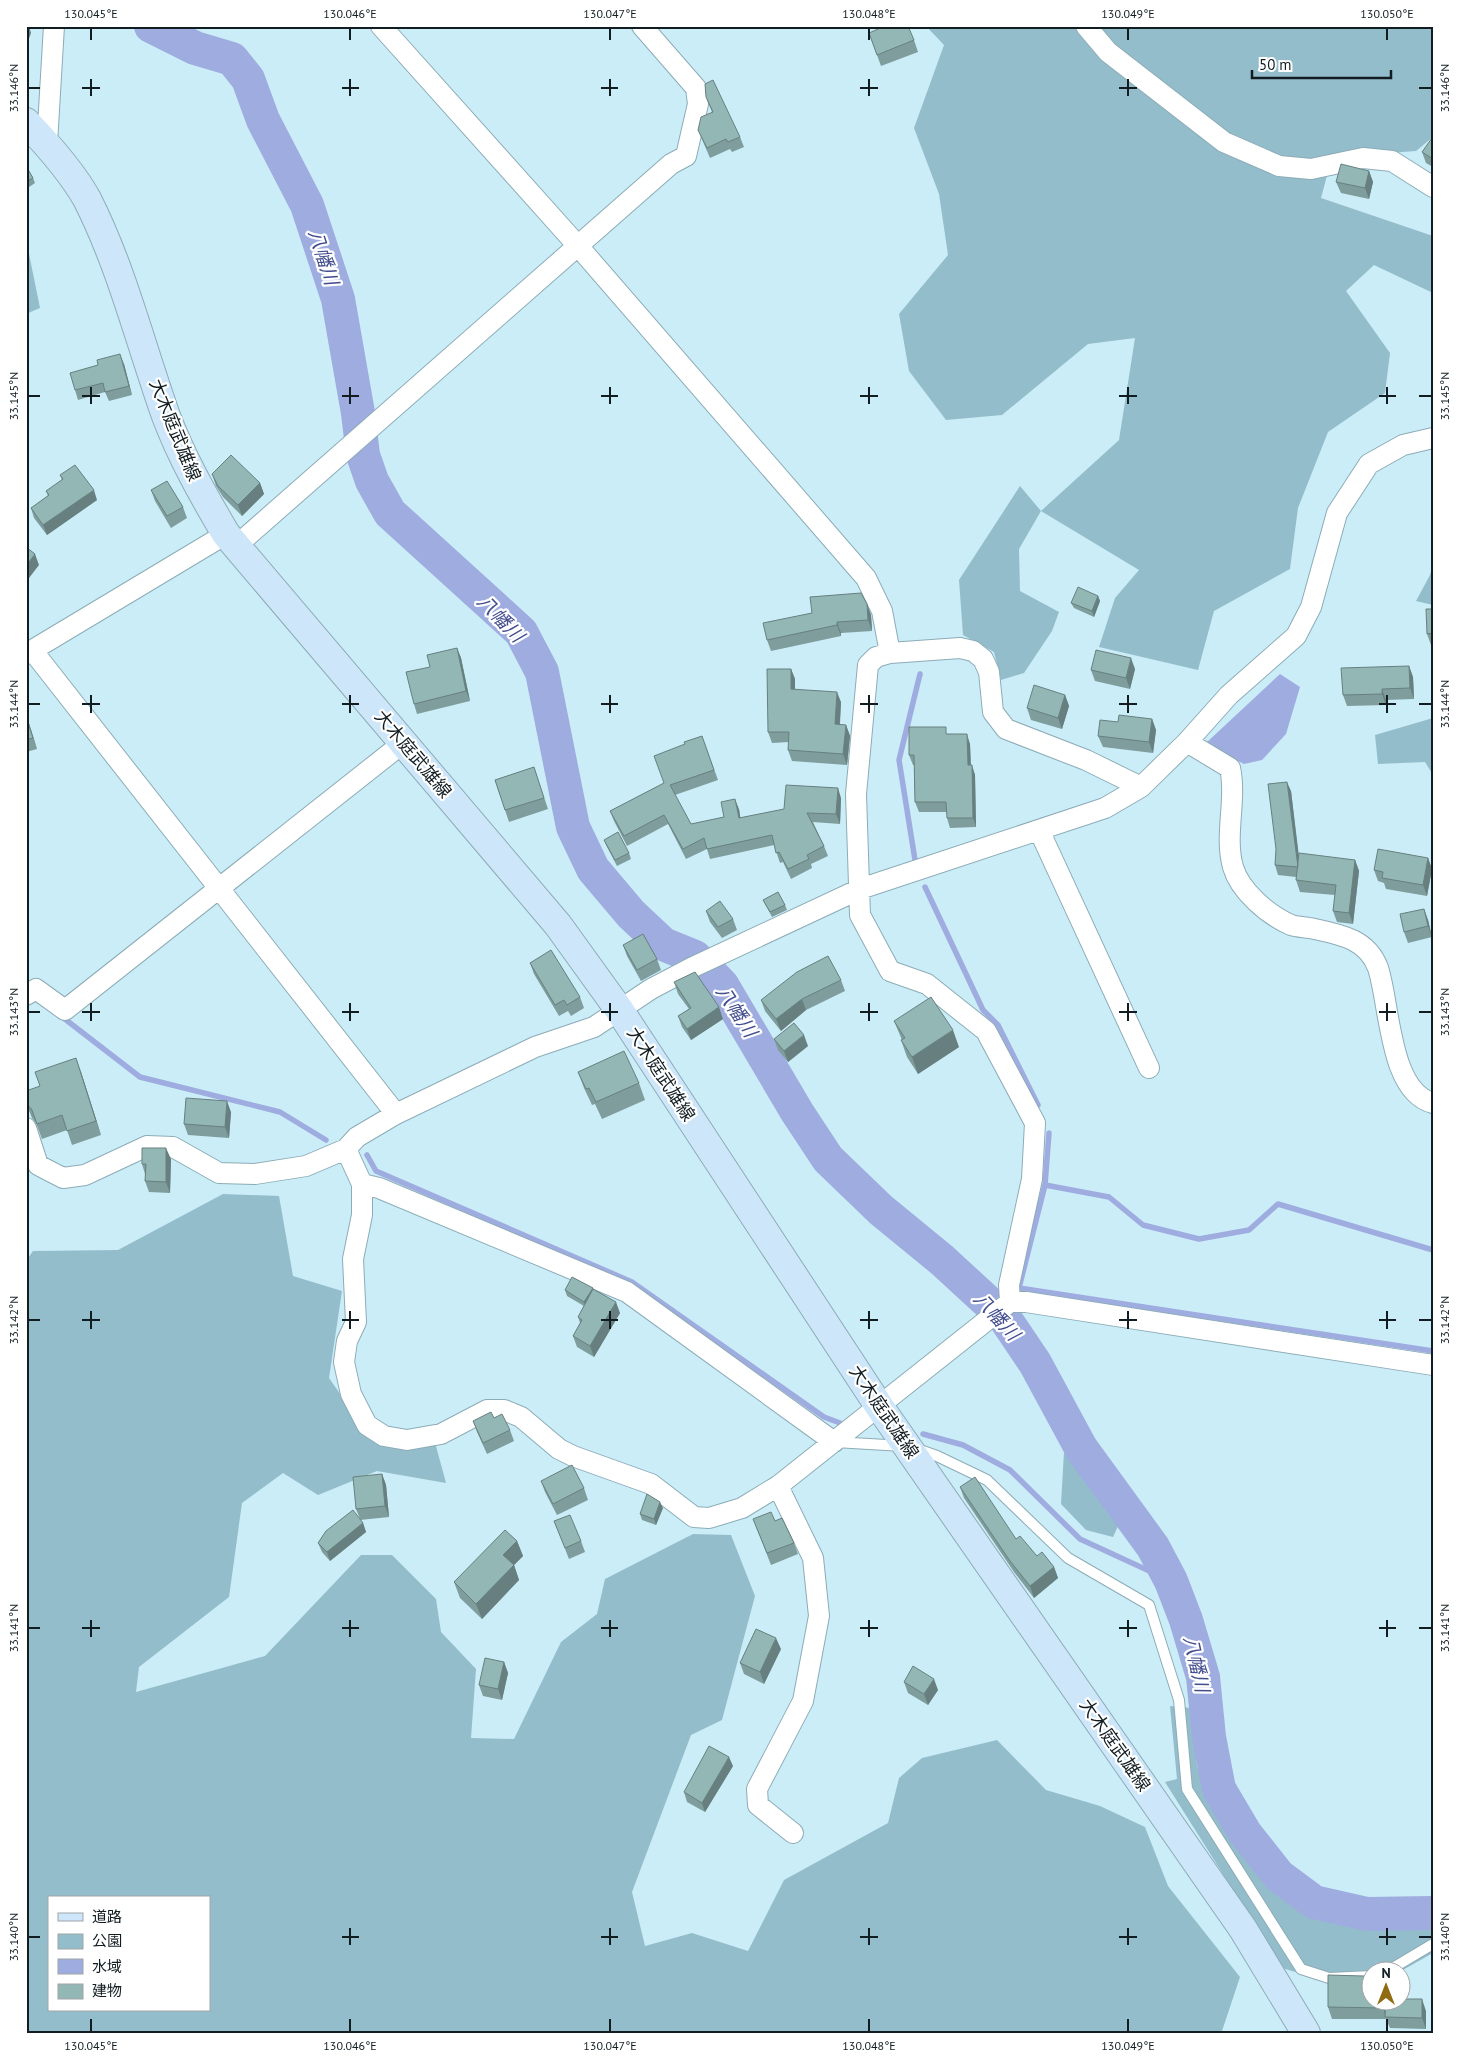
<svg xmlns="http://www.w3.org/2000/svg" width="1459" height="2059" viewBox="0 0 1459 2059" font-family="'PT Sans','Noto Sans JP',sans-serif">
	<rect width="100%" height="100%" fill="#cbedf8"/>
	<path fill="#94bdcb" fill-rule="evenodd" d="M926,26H1433V137L1416,151L1332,157L1321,198L1433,236V293L1374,265L1346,291L1390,353L1385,393L1328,432L1298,508L1290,569L1214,611L1198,670L1099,647L1115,598L1139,570L1041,511L1019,549L1020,591L1059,612L1052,631L1024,673L1001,680L994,652L963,635L959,580L1020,486L1041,511L1119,440L1135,338L1088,344L1002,415L946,420L909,371L899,314L948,255L939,194L914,128L944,45Z
		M26,239L40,308L26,314Z
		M1433,564V605L1416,601L1430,575Z
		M1433,718V775L1425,762L1378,764L1375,735Z
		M223,1194L279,1196L293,1276L342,1291L329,1378L371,1438L436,1446L446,1483L377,1471L318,1495L283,1473L242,1503L229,1597L139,1667L136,1692L265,1656L361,1555H392L436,1599L441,1632L476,1669L471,1738L514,1739L561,1642L597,1614L605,1579L693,1534L731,1535L755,1596L722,1720L691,1735L632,1892L645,1946L692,1933L748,1951L784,1880L888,1823L899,1778L922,1758L997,1740L1046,1790L1100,1806L1145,1827L1168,1886L1240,1977L1222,2031L26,2033V1261L33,1251L118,1250ZM49,1898H209V2010H49Z
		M1064,1452L1118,1526L1113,1537L1086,1530L1061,1504Z
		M1170,1706L1191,1708L1197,1766L1212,1808L1284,1899L1325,1921L1369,1927L1433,1925V1953L1401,1971L1372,1972L1326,1981L1282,1968L1165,1782L1177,1779Z"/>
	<path fill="#9face0" d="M1280,674L1300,687L1286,734L1262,760L1244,764L1205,744Z"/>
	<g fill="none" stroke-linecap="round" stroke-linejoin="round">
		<path stroke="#9face0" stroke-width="5.5" d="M915,860L899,760L920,674
			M925,887L983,1010L998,1025L1038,1105
			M61,1016L140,1077L280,1112L326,1140
			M1049,1133L1045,1185L1019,1288L1433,1351
			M367,1155L376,1171L632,1282L824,1417L840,1423
			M1045,1185L1109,1197L1143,1225L1199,1239L1249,1230L1278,1204L1433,1250
			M923,1434L963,1445L1010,1470L1080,1539L1171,1581"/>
		<path stroke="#9face0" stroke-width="34" d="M151,26L195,48L232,59L248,79L263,120L307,205L338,299L358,413L363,455L372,481L390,513L521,632L542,672L573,827L593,869L631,914L663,944L695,957L722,985L797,1112L828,1159L881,1210L942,1260L1004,1317L1035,1363L1081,1448L1153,1547L1171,1581L1186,1620L1203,1677L1209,1737L1219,1789L1245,1833L1279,1876L1314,1902L1367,1914L1433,1913"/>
		<defs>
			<path id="service" d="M835,1442L903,1446
				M917,1449L937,1456L987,1480L1068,1558L1149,1605L1179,1700L1187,1789L1301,1969L1329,1978L1372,1976
				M1386,1972L1433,1944"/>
			<path id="minor" d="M381,26L578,246L866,578L882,611L890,653
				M1086,26L1108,52L1224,142L1279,166L1311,169L1363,158L1392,161L1433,187
				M47,143L54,26
				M236,546L671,164L686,156L698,104L696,88L642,26
				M32,650L396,1114
				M26,654L226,534
				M1187,742L1230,768C1237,800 1224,835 1233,867C1240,891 1268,915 1291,925C1297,927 1304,927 1310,928C1338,934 1367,938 1378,968C1390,1004 1389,1092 1433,1103
				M1039,830L1149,1068
				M26,995L36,989L65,1010L403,743
				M26,1128L38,1165L63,1178L85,1175L147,1146L173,1147L219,1173L255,1174L306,1166L346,1149L357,1137L396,1114L535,1047L594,1027L651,989L691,968L860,889L1105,808L1141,787L1187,742L1229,695L1296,636L1311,607L1337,513L1369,464L1403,445L1433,438
				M346,1149L362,1184V1215L353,1259L356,1322L347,1341L344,1362L351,1394L367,1425L384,1436L407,1440L441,1434L487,1410H504L521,1417L559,1449L573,1456L651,1484L694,1517L709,1518L742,1508L778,1486L1010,1302H1026L1433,1365
				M362,1184L379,1188L627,1292L834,1442
				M1010,1302L1009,1285L1032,1179L1035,1123L986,1031L927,984L890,971L860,915L856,794L868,665L876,657L890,653L960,648L973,651L983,659L989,672L993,712L1006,729L1086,760L1141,787
				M778,1486L813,1558L819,1616L803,1701L757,1789L758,1805L793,1833"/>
			<path id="secondary" d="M26,122C46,143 73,174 87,199C122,268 140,343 166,416C182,458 203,495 226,534L558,925L620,1011L879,1406L1243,1929L1306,2033"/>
		</defs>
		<use href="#service" stroke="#8cacb7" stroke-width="12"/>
		<use href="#minor" stroke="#8cacb7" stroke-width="22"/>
		<use href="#secondary" stroke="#8cacb7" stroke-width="30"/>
		<use href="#service" stroke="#fff" stroke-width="10"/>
		<use href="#minor" stroke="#fff" stroke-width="20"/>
		<use href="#secondary" stroke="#cee6fa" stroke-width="28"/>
	</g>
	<path fill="#7e9d9c" d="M869,33L914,40L918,52L881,66Z
		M706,97L740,137L744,147L732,152L730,149L710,158L698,130L712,112Z
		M1433,139V167L1426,163L1422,152Z
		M26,166L33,178L35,183L26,189Z
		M1369,171L1373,182L1369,199L1341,193L1336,182Z
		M124,364L132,395L109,401L105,392L78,400L75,390Z
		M212,474L260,483L264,494L242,516L223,497L216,486Z
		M60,475L97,500L47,535L34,518L31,508L48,496L46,491L62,480Z
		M151,490L183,507L187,518L171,528L155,501Z
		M1098,596L1100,601L1094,617L1074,608L1071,603Z
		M867,604L871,615L872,631L841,633V636L771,651L767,640Z
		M1433,609V645H1431L1427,634Z
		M457,648L461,658L470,701L417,714L414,704L430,667Z
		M1409,666L1413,677L1414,699L1386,700V705L1347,706L1343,695Z
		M791,669L795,679V689L841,702L840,725H846L850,736L847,765L792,761L788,750L789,742L772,743L768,732Z
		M1135,669L1130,689L1095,681L1091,670Z
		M1065,695L1069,706L1062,729L1031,720L1027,708Z
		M26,714L37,749L26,752Z
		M1152,719L1156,730L1153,753L1103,747L1098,736L1118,722Z
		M949,734L970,744L971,765L975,775L976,827L950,828L947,818V812H919L915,802L914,765H913L909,755Z
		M702,736L718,780L675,795L691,824L724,817L739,809L740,818L841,798L840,824L813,822L824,846L828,856L811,864L812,868L791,879L783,862L780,863L774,845L710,859L707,849L686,859L668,824L627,846L614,821L610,811L664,783L685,744Z
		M534,767L548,809L509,822L495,780Z
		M1291,791L1299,856L1355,860L1359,871L1353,924L1337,922L1333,911L1335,895L1300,892L1296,880V877L1278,875L1275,865Z
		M604,840L629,853L631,859L617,866L606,845Z
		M1428,858L1432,869L1427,896L1386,889L1384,883L1378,881L1374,870Z
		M763,900L785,905L787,910L772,917Z
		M1424,909L1428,920L1432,937L1408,943L1404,932Z
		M706,911L733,919L737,930L722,938L710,922Z
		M623,945L657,959L661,970L641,981L627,956Z
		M530,963L580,997L584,1008L571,1016L568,1011L559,1016L534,974Z
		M841,980L845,991L806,1010L781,1031L765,1011L761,1000Z
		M674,982L723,1019L691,1040L682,1027L678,1016L689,1009L678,994Z
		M894,1021L959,1047L918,1074L907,1057L901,1040H902Z
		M774,1039L808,1046L788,1062L778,1050Z
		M81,1072L101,1135L72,1145L67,1130L42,1139L36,1123L32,1118L26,1103Z
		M578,1072L639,1083L645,1100L602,1119L595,1104L592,1105L584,1088Z
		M231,1112L229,1138L188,1135L184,1124Z
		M171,1159L170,1193L149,1192L145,1181V1174L142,1164Z
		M565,1290H593L620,1313L594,1357L577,1347L573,1336L580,1323L578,1317L584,1306L567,1296Z
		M473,1421L510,1430L514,1441L487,1454L477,1432Z
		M382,1474L386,1485L389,1517L360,1520L363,1523L366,1532L330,1561L322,1552L318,1543L360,1519L356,1509Z
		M541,1481L584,1488L588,1500L557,1515L545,1492Z
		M960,1487L1016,1539L1037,1556L1054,1567L1058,1578L1034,1598L1014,1572L964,1498Z
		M663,1508L656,1525L642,1520L640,1514Z
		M753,1519L775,1521L794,1543L798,1554L771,1565Z
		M554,1521L581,1541L585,1552L569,1559Z
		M517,1541L523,1556L514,1565L519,1580L482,1619L460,1598L454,1582Z
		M781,1649L764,1684L744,1674L740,1663Z
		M504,1662L508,1673L502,1700L483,1696L479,1685Z
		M904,1682L938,1690L928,1705L908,1693Z
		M733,1766L705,1812L687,1802L684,1792Z
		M1372,2002L1426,2011V2029L1390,2028L1386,2019H1332L1328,2007Z"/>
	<path fill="#67807f" d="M26,26H29L31,33L26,47Z
		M1369,171L1373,182L1369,199L1365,188Z
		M120,354L124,364L132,395L129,386Z
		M260,483L264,494L242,516L238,505Z
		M94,490L97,500L47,535L43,525Z
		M35,554L39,565L26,582V566Z
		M1098,596L1100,601L1094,617L1092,611Z
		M867,604L871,615L872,631L868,620Z
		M837,622L841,633V636L837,625Z
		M457,648L461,658L470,701L466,691Z
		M1131,658L1135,669L1130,689L1126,678Z
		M1409,666L1413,677L1414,699L1410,688Z
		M791,669L795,679V700L791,689Z
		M1382,689L1386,700V705L1382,694Z
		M837,692L841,702L839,735L835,724Z
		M1065,695L1069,706L1062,729L1058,718Z
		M26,714L37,749L33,738Z
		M1152,719L1156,730L1153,753L1149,742Z
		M846,725L850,736L847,765L843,754Z
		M967,734L970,744L971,775L968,765Z
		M972,765L975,775L976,827L973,818Z
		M1287,782L1291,791L1301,877L1298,867Z
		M838,788L841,798L840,824L836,814Z
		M735,799L739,809L742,828L739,818Z
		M1428,858L1432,869L1427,896L1423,885Z
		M1355,860L1359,871L1353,924L1349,913Z
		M1424,909L1428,920L1432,937L1428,926Z
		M802,999L806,1010L781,1031L776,1019Z
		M719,1007L723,1019L691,1040L687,1029Z
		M953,1030L959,1047L918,1074L912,1057Z
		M804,1035L808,1046L788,1062L784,1051Z
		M76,1058L81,1072L101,1135L96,1121Z
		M227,1101L231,1112L229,1138L225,1127Z
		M166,1148L171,1159L170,1193L166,1182Z
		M593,1288L595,1293L586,1307L584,1302Z
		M616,1302L620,1313L594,1357L590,1346Z
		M382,1474L386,1485L389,1517L385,1506Z
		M660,1502L663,1508L656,1525L654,1519Z
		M363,1523L366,1532L330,1561L327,1552Z
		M517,1541L523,1556L514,1565L519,1580L482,1619L476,1604L503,1555Z
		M1054,1567L1058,1578L1034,1598L1030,1586Z
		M776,1638L781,1649L764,1684L760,1672Z
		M504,1662L508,1673L502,1700L498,1689Z
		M934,1679L938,1690L928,1705L924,1694Z
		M729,1757L733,1766L705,1812L702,1803Z
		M1422,1999L1426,2011V2029L1422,2018Z
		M1383,2002H1387L1386,2017L1383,2008Z"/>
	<path fill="#93b7b5" stroke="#67807f" d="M885,26H908L914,40L877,55L869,33Z
		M713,80L740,137L728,142L726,139L707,148L698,130L701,117L713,112L706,97L705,84Z
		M1432,138L1433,139V159L1422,152Z
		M1341,164L1369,171L1365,188L1336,182Z
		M26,166L33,178L26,182Z
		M120,354L129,386L105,392L103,383L75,390L70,373L98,365L97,360Z
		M231,455L260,483L238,505L218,486L212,474Z
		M75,465L94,490L43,525L31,508L49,495L46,491L63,479L60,475Z
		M167,481L183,507L167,516L151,490Z
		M26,547L35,554L26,566Z
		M1078,587L1098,596L1092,611L1071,603Z
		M861,593L867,604L868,620L837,622V625L767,640L763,623L812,613L810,597Z
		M1426,609H1433V633L1427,634Z
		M457,648L466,691L414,704L406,672L430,667L427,655Z
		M1096,650L1131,658L1126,678L1091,670Z
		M1409,666L1410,688L1382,689V694L1343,695L1341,668Z
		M767,669H791V689L837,692L835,724L846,725L843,754L788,750L789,732H768Z
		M1034,685L1065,695L1058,718L1027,708Z
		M1119,715L1152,719L1149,742L1098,736L1100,720L1118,722Z
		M26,716L33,738L26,740Z
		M909,727H946V734H967L968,765H972L973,818H947L946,802H915L914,755H909Z
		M702,736L714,770L670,785L691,824L724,817L721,802L735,799L739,818L784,809L786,785L838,788L836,814L807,813L824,846L807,855L809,859L788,869L779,852L776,853L772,835L707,849L704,838L683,849L664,815L624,836L610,811L664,783L654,756L685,744L684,742Z
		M534,767L544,798L505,810L495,780Z
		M1287,782L1298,867L1275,865L1276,849L1268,784Z
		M618,832L629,853L615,860L604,840Z
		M1378,849L1428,858L1423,885L1382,878L1383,872L1374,870Z
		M1299,853L1355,860L1349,913L1333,911L1336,885L1296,880Z
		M778,892L785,905L770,912L763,900Z
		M720,901L733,919L718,927L706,911Z
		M1424,909L1428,926L1404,932L1400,914Z
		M643,934L657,959L637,970L623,945Z
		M551,950L580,997L567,1005L564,1000L555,1005L530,963Z
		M828,956L841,980L802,999L776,1019L761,1000L797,972Z
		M695,972L719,1007L687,1029L678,1016L691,1008L674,982Z
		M931,997L953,1030L912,1057L901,1040L905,1038L894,1021Z
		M794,1023L804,1035L784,1051L774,1039Z
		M624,1051L639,1083L596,1102L589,1088L586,1089L578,1072Z
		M76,1058L96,1121L67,1131L62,1115L37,1124L32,1110L26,1103V1091L40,1086L35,1072Z
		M186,1098L227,1101L225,1127L184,1124Z
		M142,1148H166V1182L145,1181L146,1164H142Z
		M572,1277L593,1288L584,1302L565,1290Z
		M593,1289L616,1302L590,1346L573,1336L582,1320L578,1317Z
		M491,1412L494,1418L502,1414L510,1430L483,1443L473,1421Z
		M572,1465L584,1488L553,1504L541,1481Z
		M382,1474L385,1506L356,1509L353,1477Z
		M975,1477L1016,1539L1020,1536L1037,1556L1042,1552L1054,1567L1030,1586L1010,1561L960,1487Z
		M647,1494L660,1502L654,1519L640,1514Z
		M353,1510L363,1523L327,1552L318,1543L326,1531Z
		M771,1512L775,1521L782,1518L794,1543L767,1553L753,1519Z
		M570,1515L581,1541L565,1548L554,1521Z
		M505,1530L517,1541L503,1555L514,1565L476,1604L454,1582Z
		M756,1629L776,1638L760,1672L740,1663Z
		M485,1658L504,1662L498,1689L479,1685Z
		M913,1666L934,1679L924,1694L904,1682Z
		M709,1746L729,1757L702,1803L684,1792Z
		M1328,1975L1364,1976V1981H1372V2002H1383V2008L1328,2007Z
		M1402,1999H1422V2018L1385,2017L1386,2002H1402Z"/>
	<path fill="none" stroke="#111d21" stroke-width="2" d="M91,28V40M350,28V40M610,28V40M869,28V40M1128,28V40M1387,28V40M91,79V96M350,79V96M610,79V96M869,79V96M1128,79V96M28,88H40M82,88H100M342,88H359M601,88H618M860,88H878M1119,88H1137M1419,88H1432M91,387V404M350,387V404M610,387V404M869,387V404M1128,387V404M1387,387V404M28,396H40M82,396H100M342,396H359M601,396H618M860,396H878M1119,396H1137M1379,396H1396M1419,396H1432M91,695V713M350,695V713M610,695V713M869,695V713M1128,695V713M1387,695V713M28,704H40M82,704H100M342,704H359M601,704H618M860,704H878M1119,704H1137M1379,704H1396M1419,704H1432M91,1003V1021M350,1003V1021M610,1003V1021M869,1003V1021M1128,1003V1021M1387,1003V1021M28,1012H40M82,1012H100M342,1012H359M601,1012H618M860,1012H878M1119,1012H1137M1379,1012H1396M1419,1012H1432M91,1311V1329M350,1311V1329M610,1311V1329M869,1311V1329M1128,1311V1329M1387,1311V1329M28,1320H40M82,1320H100M342,1320H359M601,1320H618M860,1320H878M1119,1320H1137M1379,1320H1396M1419,1320H1432M91,1620V1637M350,1620V1637M610,1620V1637M869,1620V1637M1128,1620V1637M1387,1620V1637M28,1628H40M82,1628H100M342,1628H359M601,1628H618M860,1628H878M1119,1628H1137M1379,1628H1396M1419,1628H1432M350,1928V1945M610,1928V1945M869,1928V1945M1128,1928V1945M1387,1928V1945M28,1937H40M342,1937H359M601,1937H618M860,1937H878M1119,1937H1137M1379,1937H1396M1419,1937H1432M91,2019V2032M350,2019V2032M610,2019V2032M869,2019V2032M1128,2019V2032M1387,2019V2032"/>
	<g text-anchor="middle" stroke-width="4.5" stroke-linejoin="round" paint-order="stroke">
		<g font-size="18" fill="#111d21" stroke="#fff">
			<text transform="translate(175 430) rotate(68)" y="6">大木庭武雄線</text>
			<text transform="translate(413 754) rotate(50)" y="6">大木庭武雄線</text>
			<text transform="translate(661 1074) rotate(57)" y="6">大木庭武雄線</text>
			<text transform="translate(884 1412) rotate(56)" y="6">大木庭武雄線</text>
			<text transform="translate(1115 1745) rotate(55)" y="6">大木庭武雄線</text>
		</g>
		<g font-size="19" font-style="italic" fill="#434e8f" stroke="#fff">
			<text transform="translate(324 257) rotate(72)" y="7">八幡川</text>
			<text transform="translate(501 618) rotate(46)" y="7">八幡川</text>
			<text transform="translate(737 1011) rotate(57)" y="7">八幡川</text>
			<text transform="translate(997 1316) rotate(48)" y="7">八幡川</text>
			<text transform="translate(1197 1664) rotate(77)" y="7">八幡川</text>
		</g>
	</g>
	<rect width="1459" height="2059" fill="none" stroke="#ffffff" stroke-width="55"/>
	<rect x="48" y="1896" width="162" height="115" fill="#ffffff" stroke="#a0a5a6"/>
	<rect x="58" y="1913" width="25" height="8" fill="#cee6fa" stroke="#a0a5a6"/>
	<text x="92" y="1922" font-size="15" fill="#111d21">道路</text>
	<rect x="58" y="1934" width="25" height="15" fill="#94bdcb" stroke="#a0a5a6"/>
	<text x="92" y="1946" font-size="15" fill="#111d21">公園</text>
	<rect x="58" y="1959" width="25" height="15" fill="#9face0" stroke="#a0a5a6"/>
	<text x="92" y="1972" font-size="15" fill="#111d21">水域</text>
	<rect x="58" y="1984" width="25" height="15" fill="#93b7b5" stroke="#a0a5a6"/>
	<text x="92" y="1996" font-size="15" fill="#111d21">建物</text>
	<g transform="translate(1386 1986)"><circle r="24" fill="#ffffff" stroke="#a0a5a6"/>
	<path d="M0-4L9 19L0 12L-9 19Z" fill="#906b11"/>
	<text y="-8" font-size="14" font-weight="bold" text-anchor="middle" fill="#111d21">N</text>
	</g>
	<path d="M1252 70v8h139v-8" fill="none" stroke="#111d21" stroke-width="2.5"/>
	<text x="1259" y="70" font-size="15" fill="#111d21" stroke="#ffffff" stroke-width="4" paint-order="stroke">50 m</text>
	<rect x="28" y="28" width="1404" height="2004" fill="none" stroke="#111d21" stroke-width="2"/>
	<g font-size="12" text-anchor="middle" fill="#111d21">
		<text x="91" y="18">130.045°E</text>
		<text x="350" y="18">130.046°E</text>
		<text x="610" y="18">130.047°E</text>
		<text x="869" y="18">130.048°E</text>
		<text x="1128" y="18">130.049°E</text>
		<text x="1387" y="18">130.050°E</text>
		<text transform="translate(14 88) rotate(-90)" y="4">33.146°N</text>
		<text transform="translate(1445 88) rotate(-90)" y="4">33.146°N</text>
		<text transform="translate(14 396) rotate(-90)" y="4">33.145°N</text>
		<text transform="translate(1445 396) rotate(-90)" y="4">33.145°N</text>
		<text transform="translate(14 704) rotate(-90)" y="4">33.144°N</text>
		<text transform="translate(1445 704) rotate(-90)" y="4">33.144°N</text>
		<text transform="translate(14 1012) rotate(-90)" y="4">33.143°N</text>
		<text transform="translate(1445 1012) rotate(-90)" y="4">33.143°N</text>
		<text transform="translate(14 1320) rotate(-90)" y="4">33.142°N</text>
		<text transform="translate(1445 1320) rotate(-90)" y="4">33.142°N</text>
		<text transform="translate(14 1628) rotate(-90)" y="4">33.141°N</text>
		<text transform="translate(1445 1628) rotate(-90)" y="4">33.141°N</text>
		<text transform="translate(14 1937) rotate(-90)" y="4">33.140°N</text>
		<text transform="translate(1445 1937) rotate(-90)" y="4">33.140°N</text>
		<text x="91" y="2050">130.045°E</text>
		<text x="350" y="2050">130.046°E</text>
		<text x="610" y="2050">130.047°E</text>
		<text x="869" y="2050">130.048°E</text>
		<text x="1128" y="2050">130.049°E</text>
		<text x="1387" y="2050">130.050°E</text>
	</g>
</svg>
